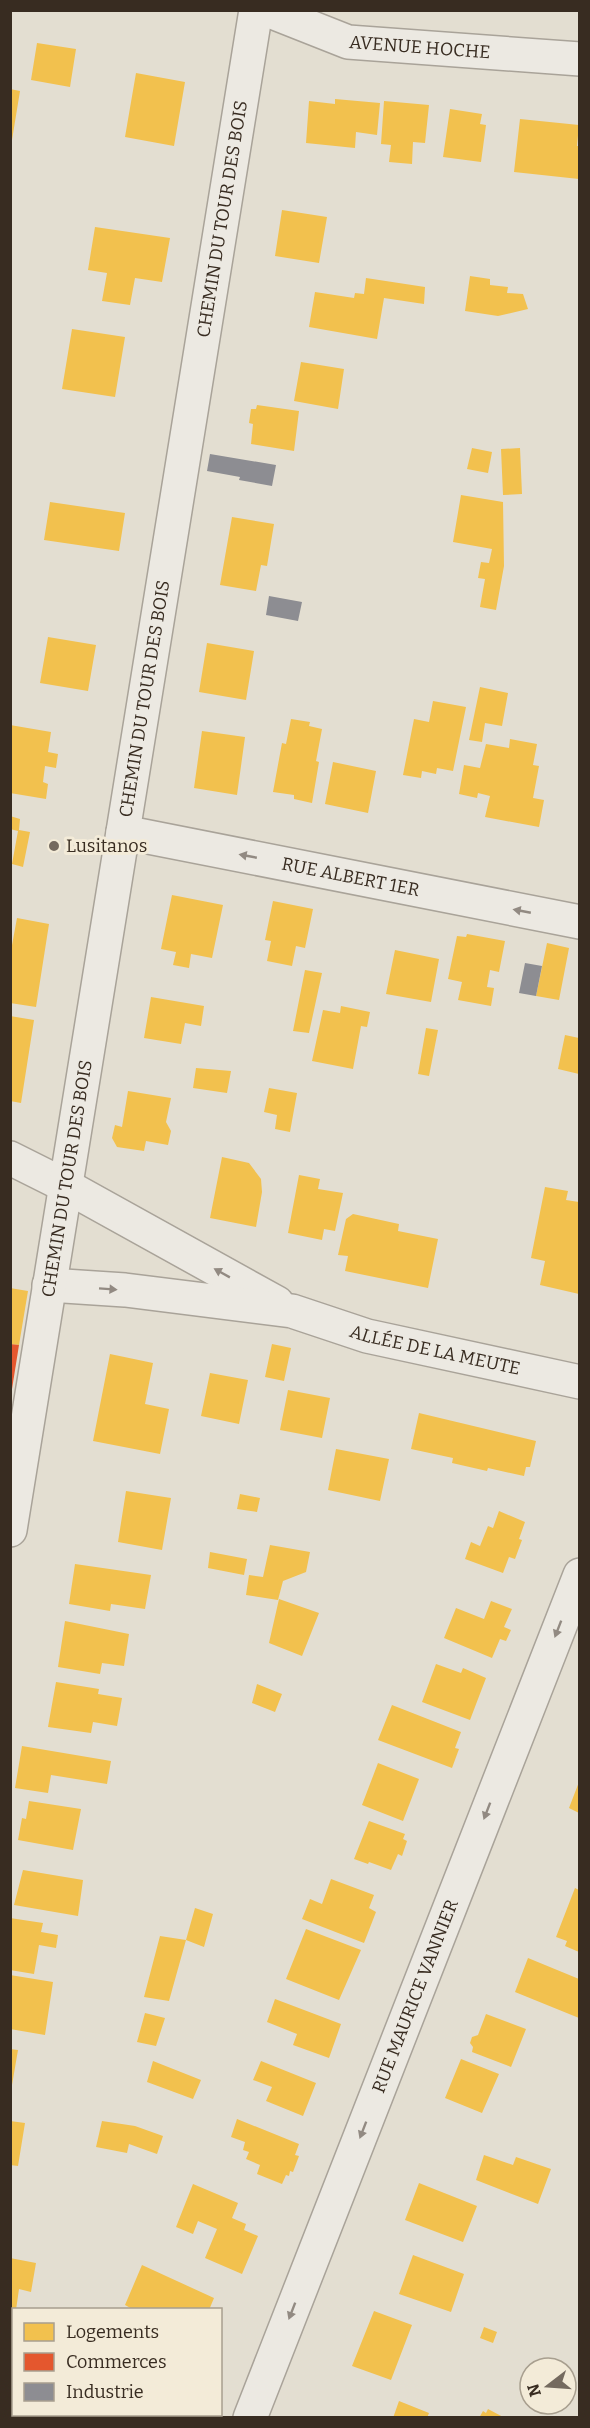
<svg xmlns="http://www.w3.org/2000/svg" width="590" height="2428" viewBox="0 0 590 2428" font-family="Bitter,serif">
	<rect width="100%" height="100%" fill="#e3ded1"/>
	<path fill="#f2c14e" d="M37,43L76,49L70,87L31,80Z
		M136,73L185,82L174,146L125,137Z
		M10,89L20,91L12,140H10Z
		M335,99L380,103L377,135L356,132L355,148L306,143L309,101L335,104Z
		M384,101L429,105L425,143L413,142L412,164L389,162L391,145L381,144Z
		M450,109L482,114L480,124L486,125L481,162L443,157Z
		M520,119L579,125L577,146H579V179L514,172Z
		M282,210L327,217L319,263L275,256Z
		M95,227L170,238L162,282L135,278L130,305L102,301L107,273L88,270Z
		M470,276L490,279V285L508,287L507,293L523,294L528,309L498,316L465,311Z
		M366,278L425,287L424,304L384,298L377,339L309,327L315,292L354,298L355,293L364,294Z
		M72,329L125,337L115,397L62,389Z
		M301,362L344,369L338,409L294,401Z
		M257,405L299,411L294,451L251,444L253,424L249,423L251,409H256Z
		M472,448L492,452L488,473L467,469Z
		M520,448L522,494L503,495L501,449Z
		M461,495L503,502L504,566L496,610L480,607L485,579L478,578L481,562L489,563L492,549L453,542Z
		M50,502L125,513L119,551L44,540Z
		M232,517L274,524L267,566L261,565L256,591L220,585Z
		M48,637L96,645L88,691L40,683Z
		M207,643L254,651L246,700L199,692Z
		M480,687L508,693L502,726L485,723L482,742L469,740Z
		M433,701L466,707L453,771L437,768L436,774L422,771L421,778L403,775L414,719L429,722Z
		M291,719L310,722L309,726L322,729L316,761L319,762L312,803L294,799V795L273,792L282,743L286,744Z
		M10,725L51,732L48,752L58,754L56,768L45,766L43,782L48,784L46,799L10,793Z
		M202,731L245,737L237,795L194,788Z
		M510,739L537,744L533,765L539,766L533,798L544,800L539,827L485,817L490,796L478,793L477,798L459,794L464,765L480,768L486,744L509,748Z
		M333,762L376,771L368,813L325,804Z
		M10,816L20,819L19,830L30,832L23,867L12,864L18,831L10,829Z
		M172,895L223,905L212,958L191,954L189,968L173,965L176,952L161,949Z
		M273,901L313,909L305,948L296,946L292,966L267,961L271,941L265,940Z
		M17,918L49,924L36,1007L10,1003V956Z
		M467,934L505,941L499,972L490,970L487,987L494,988L491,1006L458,1000L462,982L448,979L457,936L466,937Z
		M547,943L569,948L559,1000L536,996Z
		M395,950L439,959L431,1002L386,994Z
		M305,970L322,973L309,1033L293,1031Z
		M151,997L204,1006L201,1026L185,1023L181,1044L144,1038Z
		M341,1006L370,1012L367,1027L361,1026L353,1069L312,1061L323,1010L340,1013Z
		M10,1016L34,1020L21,1103L10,1101Z
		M426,1028L438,1030L429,1076L418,1074Z
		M565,1035L579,1038V1074L558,1069Z
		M196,1068L231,1071L227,1093L193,1088Z
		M269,1088L297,1093L290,1132L275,1129L277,1115L264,1112Z
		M128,1091L171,1098L166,1122L171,1131L168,1145L146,1141L144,1151L117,1147L112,1138L115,1125L122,1127Z
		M222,1157L249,1163L261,1179L262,1192L256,1227L210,1218Z
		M299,1175L320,1179L318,1189L343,1193L335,1231L324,1229L322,1240L288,1233Z
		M545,1187L568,1191L566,1200L579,1202V1294L540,1285L545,1261L531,1258Z
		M353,1214L399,1224L398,1231L438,1239L428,1288L345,1271L348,1256L338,1255L346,1219Z
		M10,1288L28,1291L19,1345L10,1344Z
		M272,1344L291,1348L284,1381L265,1377Z
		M110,1354L153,1363L145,1404L169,1409L160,1454L93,1441Z
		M210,1373L248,1380L239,1424L201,1416Z
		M288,1390L330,1398L322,1438L280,1430Z
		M419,1413L536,1441L530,1467H526L524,1476L488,1468L487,1471L452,1463L453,1458L411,1449Z
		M336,1449L389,1459L380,1501L328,1490Z
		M126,1491L171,1498L162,1550L118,1542Z
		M240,1494L260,1498L257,1512L237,1509Z
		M499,1511L525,1522L519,1539L522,1540L515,1559L509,1557L503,1573L465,1559L471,1542L480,1546L488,1526L493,1528Z
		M270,1545L310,1552L306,1572L283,1581L278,1600L246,1595L249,1575L263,1577Z
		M210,1552L247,1559L244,1575L208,1568Z
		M75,1564L151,1575L145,1609L111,1604L110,1611L69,1604Z
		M279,1599L319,1613L302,1656L269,1643Z
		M491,1601L512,1609L504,1627L511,1630L506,1641L500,1639L492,1658L444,1638L456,1608L484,1619Z
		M65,1621L129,1634L124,1666L102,1663L100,1674L58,1667Z
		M436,1664L461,1673L463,1668L486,1678L470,1720L422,1702Z
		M56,1682L99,1689L98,1694L122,1698L117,1726L93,1722L91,1733L48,1727Z
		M257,1684L282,1694L275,1712L252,1703Z
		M392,1705L461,1732L455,1748L459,1749L452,1768L378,1740Z
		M22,1746L111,1761L107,1784L51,1775L48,1793L15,1788Z
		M378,1763L419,1779L403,1821L362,1805Z
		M579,1782V1813L569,1808Z
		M29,1801L81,1809L73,1850L18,1840L22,1818L26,1819Z
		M369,1821L405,1834L403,1839L407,1841L402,1856L398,1854L391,1870L369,1862L368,1864L354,1859Z
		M23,1870L83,1880L78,1916L14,1905Z
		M331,1879L374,1895L369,1908L376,1912L364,1943L302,1919L310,1899L322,1904Z
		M575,1888L579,1890V1952L565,1946L567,1941L556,1937Z
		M195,1908L213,1914L204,1947L186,1940Z
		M10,1918L43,1923L41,1932L58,1935L56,1948L39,1945L34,1974L10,1970Z
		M306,1929L361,1950L339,2000L286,1979Z
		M160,1936L186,1940L169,2001L144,1997Z
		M528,1958L579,1979V2018L515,1992Z
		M10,1975L53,1982L45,2035L10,2029Z
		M275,1999L341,2024L329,2058L293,2045L297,2034L267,2022Z
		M145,2013L165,2018L156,2046L137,2042Z
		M486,2014L526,2029L511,2067L472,2052L473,2047L470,2043L472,2037L478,2035Z
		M10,2049L18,2050L12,2085H10Z
		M461,2059L499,2074L482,2113L445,2098Z
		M153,2061L201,2080L193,2099L147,2082Z
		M261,2061L316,2083L303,2116L266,2101L272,2087L253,2080Z
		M237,2119L299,2144L295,2155L299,2156L293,2172L290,2171L289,2176L286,2175L282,2184L257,2174L260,2165L246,2159L249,2152L243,2150L245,2142L231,2137Z
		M10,2121L25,2123L18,2166L10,2165Z
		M102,2121L135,2126L163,2136L157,2154L129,2144L127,2153L96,2147Z
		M484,2155L513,2165L516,2157L551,2169L538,2204L476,2180Z
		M419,2183L477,2206L463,2242L405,2220Z
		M193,2184L238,2203L232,2218L246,2224L244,2230L258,2236L242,2274L205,2258L217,2229L198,2221L193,2234L176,2227Z
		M413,2255L464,2274L451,2312L399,2294Z
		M10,2258L36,2263L31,2292L19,2289L16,2310H14L10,2309Z
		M142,2265L214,2298L209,2310H134L125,2305Z
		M374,2311L412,2325L391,2380L352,2366Z
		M484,2327L497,2332L493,2343L480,2338Z
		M399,2401L429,2413L427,2418H393Z
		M488,2409L505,2418H479L483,2411L486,2413Z
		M131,2415H168L167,2418H130Z"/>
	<path fill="#e4572e" d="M10,1344L19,1345L12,1389H10Z"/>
	<path fill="#8d8d92" d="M210,454L276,465L272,486L239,480L240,477L207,471Z
		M269,596L302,602L298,621L266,615Z
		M525,963L542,966L536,996L519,993Z"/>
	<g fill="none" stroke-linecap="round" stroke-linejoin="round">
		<defs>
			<g id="street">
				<path id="s1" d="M267,10L348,42L580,59"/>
				<path id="s2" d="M123,832L580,922"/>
				<path d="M10,1158L66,1186L277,1303"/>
				<path id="s3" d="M49,1285L125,1290L292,1311L367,1336L580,1382"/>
				<path id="s4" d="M10,1530L256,10"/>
				<path id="s5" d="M250,2418L580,1575"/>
			</g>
		</defs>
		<use href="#street" stroke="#a9a399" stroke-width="36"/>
		<use href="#street" stroke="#ece9e2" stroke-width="33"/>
	</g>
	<defs><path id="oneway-solid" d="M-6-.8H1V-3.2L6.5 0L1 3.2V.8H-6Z" transform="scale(1.5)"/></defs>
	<g fill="#928a82">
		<use href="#oneway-solid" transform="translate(248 856) rotate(-169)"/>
		<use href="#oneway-solid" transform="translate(522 911) rotate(-169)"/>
		<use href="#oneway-solid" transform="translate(222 1273) rotate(-151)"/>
		<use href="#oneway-solid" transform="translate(108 1289) rotate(4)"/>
		<use href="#oneway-solid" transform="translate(558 1629) rotate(111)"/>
		<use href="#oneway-solid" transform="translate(487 1811) rotate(111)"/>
		<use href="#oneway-solid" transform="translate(363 2130) rotate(111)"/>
		<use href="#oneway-solid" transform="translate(292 2311) rotate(111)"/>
	</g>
	<circle fill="#746a5f" stroke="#f3ebd8" stroke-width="2" cx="54" cy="846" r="6"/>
	<g text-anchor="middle" stroke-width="6" stroke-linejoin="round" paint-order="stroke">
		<g font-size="18" fill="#382c21" stroke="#f3ebd8">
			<text dy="6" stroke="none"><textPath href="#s1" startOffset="159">AVENUE HOCHE</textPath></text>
			<text dy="6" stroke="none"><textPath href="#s4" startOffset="1328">CHEMIN DU TOUR DES BOIS</textPath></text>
			<text dy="6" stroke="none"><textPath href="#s4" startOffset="842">CHEMIN DU TOUR DES BOIS</textPath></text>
			<text dy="6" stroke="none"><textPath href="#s2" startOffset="232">RUE ALBERT 1ER</textPath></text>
			<text dy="6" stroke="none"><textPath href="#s4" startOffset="356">CHEMIN DU TOUR DES BOIS</textPath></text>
			<text dy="6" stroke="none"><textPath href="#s3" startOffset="393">ALLÉE DE LA MEUTE</textPath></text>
			<text dy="6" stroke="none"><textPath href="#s5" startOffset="453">RUE MAURICE VANNIER</textPath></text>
		</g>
		<g font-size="18" fill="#382c21" stroke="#f3ebd8" text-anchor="start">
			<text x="66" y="852">Lusitanos</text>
		</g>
	</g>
	<rect width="590" height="2428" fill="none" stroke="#382c21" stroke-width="24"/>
	<rect x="12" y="2308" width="210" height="108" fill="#f3ebd8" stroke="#a89f8f" stroke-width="1.5"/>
	<rect x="24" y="2323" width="30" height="18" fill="#f2c14e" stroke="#a89f8f" stroke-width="1.5"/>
	<text x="66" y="2338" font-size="18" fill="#382c21">Logements</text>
	<rect x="24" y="2353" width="30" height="18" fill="#e4572e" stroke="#a89f8f" stroke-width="1.5"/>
	<text x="66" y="2368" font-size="18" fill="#382c21">Commerces</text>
	<rect x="24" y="2383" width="30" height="18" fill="#8d8d92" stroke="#a89f8f" stroke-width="1.5"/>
	<text x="66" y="2398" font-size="18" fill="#382c21">Industrie</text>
	<g transform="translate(548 2386) rotate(253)"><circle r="28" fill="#f3ebd8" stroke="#a89f8f" stroke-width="1.5"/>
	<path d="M0-4.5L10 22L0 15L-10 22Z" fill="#746a5f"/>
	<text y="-9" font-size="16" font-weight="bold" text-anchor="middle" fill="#382c21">N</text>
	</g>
</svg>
